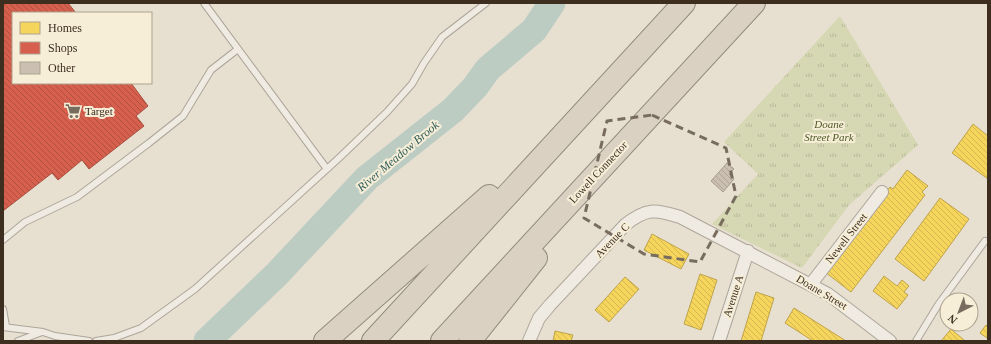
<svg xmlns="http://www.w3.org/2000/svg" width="991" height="344" viewBox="0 0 991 344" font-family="'Times New Roman',serif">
	<defs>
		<pattern id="park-tufts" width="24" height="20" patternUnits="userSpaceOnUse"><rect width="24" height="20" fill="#d6d7b3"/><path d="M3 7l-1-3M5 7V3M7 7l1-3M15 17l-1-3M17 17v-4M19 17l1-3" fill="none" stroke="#b9b99a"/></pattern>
		<pattern id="homes-back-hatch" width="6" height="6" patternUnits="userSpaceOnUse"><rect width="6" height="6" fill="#f6d55c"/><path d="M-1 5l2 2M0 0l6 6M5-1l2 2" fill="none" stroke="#d4b750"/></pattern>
		<pattern id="shops-back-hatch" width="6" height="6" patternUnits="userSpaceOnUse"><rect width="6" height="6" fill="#d6604d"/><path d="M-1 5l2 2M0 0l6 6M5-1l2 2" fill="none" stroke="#af5040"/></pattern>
		<pattern id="building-back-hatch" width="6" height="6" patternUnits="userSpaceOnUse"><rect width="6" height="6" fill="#cbbfb2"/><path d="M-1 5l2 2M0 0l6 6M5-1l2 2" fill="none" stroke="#afa499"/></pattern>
	</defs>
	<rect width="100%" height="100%" fill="#e7e0d1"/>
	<path fill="url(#park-tufts)" d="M840,16L918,145L849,205L802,268L712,224L758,174L724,142Z"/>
	<path fill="url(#homes-back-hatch)" stroke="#bea34a" d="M973,124L988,136V179L952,153Z
		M907,170L928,186L922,192L925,195L851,292L825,272L890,187L893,189Z
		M940,198L969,219L924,281L895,259Z
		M652,234L689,254L681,269L644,250Z
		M700,274L717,280L701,330L684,324Z
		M884,276L897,286L902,280L909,286L904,292L908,295L897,309L873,291Z
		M625,277L639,289L609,322L595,310Z
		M756,292L774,298L761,341H741Z
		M794,308L846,341H813L785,323Z
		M986,325L988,327L987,338L980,333Z
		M951,329L964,340L963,341H941Z
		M555,331L573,335L571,341H553Z"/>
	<path fill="url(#shops-back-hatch)" stroke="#a85140" d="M3,3H68L76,13H13V83H131L148,106L136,116L144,126L89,169L82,160L58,180L52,173L3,211Z"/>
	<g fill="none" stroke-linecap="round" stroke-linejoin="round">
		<path stroke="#bcccc2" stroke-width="27" d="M207,341L277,274L367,178L453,110L475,87L488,69L534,30L552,3"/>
	</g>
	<path fill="url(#building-back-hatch)" stroke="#a89c90" d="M727,163L734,169L729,174L734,179L723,192L711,181Z"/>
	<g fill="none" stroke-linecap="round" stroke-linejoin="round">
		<defs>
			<path id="lane" d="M204,3L327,169
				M3,240L25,222L77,197L149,143L183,116L211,70L238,49
				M3,309L6,326
				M3,327L43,332L55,336L89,341
				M18,341L42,332
				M96,341L114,338L141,328L195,289L339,158L387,112L412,84L424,63L442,37L486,3
				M916,341L938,305L985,241"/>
			<path id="street" d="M811,284L882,192
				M529,341L539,318L550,305L625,225C646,208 655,209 680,217L828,294L890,341
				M719,341L748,251"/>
			<path id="highway" d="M325,341L489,196
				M373,341L684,3
				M442,341L754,3
				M470,341L536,258"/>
		</defs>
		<use href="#lane" stroke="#ada599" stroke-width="8"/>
		<use href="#street" stroke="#ada599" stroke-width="14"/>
		<use href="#highway" stroke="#928b80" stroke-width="24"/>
		<use href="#lane" stroke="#efebe3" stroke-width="6"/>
		<use href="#street" stroke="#efebe3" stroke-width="12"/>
		<use href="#highway" stroke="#dad1c2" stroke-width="22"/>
	</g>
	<path fill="none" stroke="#786c5e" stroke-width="3" stroke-dasharray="8 5" stroke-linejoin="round" d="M652,115L726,148L736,196L700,262L644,254L584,218L607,121Z"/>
	<defs>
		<symbol id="supermarket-bare" viewBox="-9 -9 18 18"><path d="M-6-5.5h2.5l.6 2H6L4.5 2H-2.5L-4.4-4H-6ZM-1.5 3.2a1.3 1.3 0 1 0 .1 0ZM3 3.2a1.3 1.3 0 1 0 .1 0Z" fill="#786c5e" stroke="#f7eed8" stroke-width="2.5" paint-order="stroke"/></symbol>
	</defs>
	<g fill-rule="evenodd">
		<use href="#supermarket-bare" x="62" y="100" width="22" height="22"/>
	</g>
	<g text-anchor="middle" stroke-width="4" stroke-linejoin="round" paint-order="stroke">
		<g font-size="11" fill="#3d2e20" stroke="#f7eed8" text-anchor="start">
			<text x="85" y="115">Target</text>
		</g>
		<g font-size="11" font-style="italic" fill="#4d5a26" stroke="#f7eed8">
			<text x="829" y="128">Doane<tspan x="829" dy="13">Street Park</tspan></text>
		</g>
		<g font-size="11" fill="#3d2e20" stroke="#f7eed8">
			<text transform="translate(598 172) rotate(-47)" y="4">Lowell Connector</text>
			<text transform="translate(846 238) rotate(-52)" y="4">Newell Street</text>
			<text transform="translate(612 240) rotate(-46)" y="4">Avenue C</text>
			<text transform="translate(822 292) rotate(31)" y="4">Doane Street</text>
			<text transform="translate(733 296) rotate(-72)" y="4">Avenue A</text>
		</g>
		<g font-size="12" font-style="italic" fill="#2f5d5a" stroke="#f7eed8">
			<text transform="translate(398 156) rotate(-40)" y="4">River Meadow Brook</text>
		</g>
	</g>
	<rect width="991" height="344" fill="none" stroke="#3d2e20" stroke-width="8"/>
	<rect x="12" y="12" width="140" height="72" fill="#f7eed8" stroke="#ada18e"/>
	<rect x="20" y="22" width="20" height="12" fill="#f6d55c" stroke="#ada18e"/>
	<text x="48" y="32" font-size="12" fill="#3d2e20">Homes</text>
	<rect x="20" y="42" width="20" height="12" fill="#d6604d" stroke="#ada18e"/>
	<text x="48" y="52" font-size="12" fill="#3d2e20">Shops</text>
	<rect x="20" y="62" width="20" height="12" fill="#cbbfb2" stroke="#ada18e"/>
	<text x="48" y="72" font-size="12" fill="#3d2e20">Other</text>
	<g transform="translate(959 312) rotate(222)"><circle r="19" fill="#f7eed8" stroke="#ada18e"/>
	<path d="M0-3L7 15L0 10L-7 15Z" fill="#786c5e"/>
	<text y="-6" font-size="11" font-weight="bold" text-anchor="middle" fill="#3d2e20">N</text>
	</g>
</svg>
